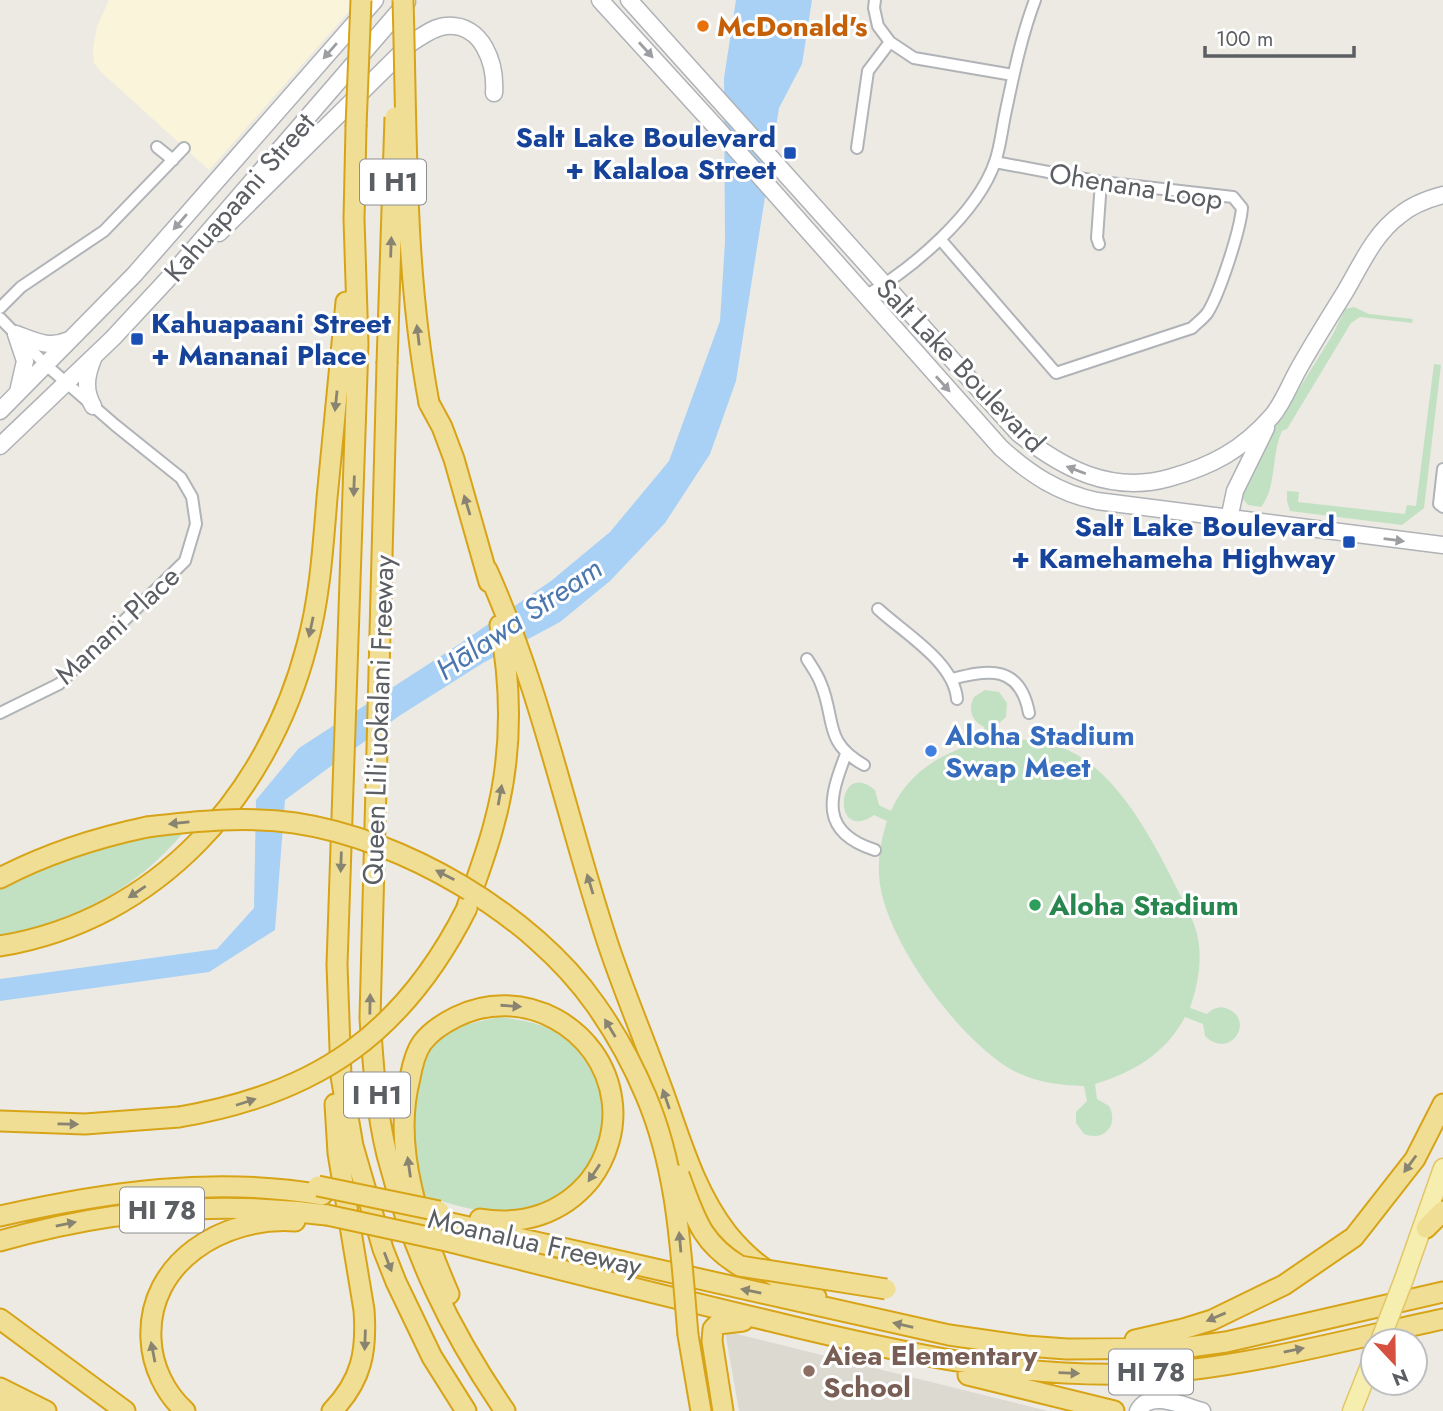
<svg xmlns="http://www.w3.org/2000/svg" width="1443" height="1411" viewBox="0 0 1443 1411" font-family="Jost,sans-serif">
	<rect width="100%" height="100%" fill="#eceae3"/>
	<path fill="#faf4da" d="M109,0H359L209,170L101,72L94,63L93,49L97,27Z"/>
	<path fill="#dcd9d1" d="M725,1331L1048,1411H739Z"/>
	<path fill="#c2e1c3" d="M1354,307L1369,314L1413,319L1412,323L1360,317L1351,323L1287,429L1282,431C1271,455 1277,487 1261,507L1248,505L1239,494L1268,439L1333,334L1345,309Z
		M1434,364L1441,365L1424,508L1402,525L1290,511L1287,501V491L1299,492L1298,502L1405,514L1407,505L1416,506Z
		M985,690L999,692L1007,703L1006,717L997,725L998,739C1029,739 1059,741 1085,760C1127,789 1158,850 1180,895C1186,907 1194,921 1197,934C1203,958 1198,985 1190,1008L1207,1014C1213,1008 1220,1005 1228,1009C1255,1020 1231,1061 1205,1036L1203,1024L1185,1017C1165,1054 1134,1072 1095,1084L1097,1099L1109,1106C1119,1124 1105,1142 1084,1134L1076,1123V1112L1087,1101L1084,1086C1056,1085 1031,1082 1007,1067C958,1036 896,952 882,895C876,870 879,846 887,821L874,815C831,845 836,757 875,790L879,805L891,811C909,770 944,752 985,740L984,727C971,721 968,709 974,697Z
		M184,832C132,893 77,918 0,937V886L36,867L127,838Z
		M499,1017C524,1020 550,1024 569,1041C591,1061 608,1096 605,1127C604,1135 598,1144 596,1152C593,1158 592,1166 588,1172C578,1187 549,1204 531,1209C495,1220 451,1204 416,1193L406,1148L424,1056L440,1038L459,1026Z"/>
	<path fill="#a9d1f5" d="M736,0H812L802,64L779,108L736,381L710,454L665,523L610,581L560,622L483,663L399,716L285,800L275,930L209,972L0,1001V979L217,949L254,908L256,800L299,748L461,643L551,581L610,532L669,461L720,321L725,242L724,78Z"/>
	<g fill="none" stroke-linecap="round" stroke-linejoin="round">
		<defs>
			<path id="street" d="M875,0L874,8L878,26L890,42L914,58L1013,75
				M157,147L173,160
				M857,148L868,71L890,42
				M940,239L1056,373L1192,328C1197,323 1204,318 1208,312C1220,292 1240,231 1242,208L1233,197L1101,182L995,162
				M1099,244L1097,238L1101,182
				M865,296C912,269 977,214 995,162C1000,148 1002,130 1005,115C1013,77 1021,37 1035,0
				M0,308L21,287L104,231L184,148
				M0,318L46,365L115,425L181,478L192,497L196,524L185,561L95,649L59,684L0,713
				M1443,469L1439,504L1443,507
				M878,609C904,633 954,662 957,699
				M807,659C812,667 818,675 821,684C836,720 823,742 864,765
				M952,679C989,669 1020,665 1029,713
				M846,754C829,798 819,832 875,850"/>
			<path id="secondary" d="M600,0L715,126L1001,448C1030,474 1058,493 1097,501L1443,545
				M629,0L1018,433C1063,469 1111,494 1169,478C1212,466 1242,450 1272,416C1283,403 1290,384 1298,370C1313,343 1329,318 1345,292C1361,265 1374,234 1400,215C1412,205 1428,199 1443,195
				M219,233L411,43C421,37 433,27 446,26C483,23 496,64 494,93
				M16,334L25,361L18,392
				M16,334C35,341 49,349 69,340
				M93,359C86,376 84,390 93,406
				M0,411L134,275L375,0
				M0,446L113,338L166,281L407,2
				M1229,519L1235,491L1266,428
				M1138,1411C1150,1389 1183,1406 1202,1411"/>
			<path id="primary" d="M1404,1279L1443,1168
				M1352,1411L1373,1358"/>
			<path id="highway" d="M356,127L354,219L358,344L337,965L341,1076L353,1146L383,1249L396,1282L432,1357L466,1411
				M387,364L370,1018C373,1063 376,1110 387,1155C413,1253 448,1328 505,1411
				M429,403L442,427L454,459L489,582
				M487,570C541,689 567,820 608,944C623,989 642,1034 658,1078C679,1132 691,1186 727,1233C751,1263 780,1283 816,1297
				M0,878C48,853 95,838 147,827
				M467,907C476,879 487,852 494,824C512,759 512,690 500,625
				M0,946C158,920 268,795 307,645C320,597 323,547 327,498C333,433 340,368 346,302
				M0,1121L85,1124L179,1117
				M0,1216C106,1192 214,1176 322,1195
				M442,1221L949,1335L1026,1346L1067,1349L1182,1348L1226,1342L1443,1292
				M1426,1228L1443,1211
				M0,1241C107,1210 216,1200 327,1215
				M451,1242C557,1269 664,1296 770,1321C901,1353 1032,1383 1168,1372C1258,1364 1354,1338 1443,1319
				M449,1294C421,1229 391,1150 410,1078C412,1067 415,1053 422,1043C430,1032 444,1023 456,1017C522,984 602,1027 612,1100C616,1128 607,1158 590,1180C562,1214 522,1226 480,1219
				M0,1319L125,1411
				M688,1335L701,1411
				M1135,1340L1183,1329L1212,1320L1284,1285L1354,1237L1415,1159L1443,1104
				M968,1375L1114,1411
				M0,1388L46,1411
				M0,1403L17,1411
				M185,1411C165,1393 152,1366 151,1339C147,1262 224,1216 295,1221
				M332,1411C362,1380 367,1351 364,1310L338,1153L335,1104
				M723,1411L712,1341L713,1329L718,1324L743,1321"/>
		</defs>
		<use href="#street" stroke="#b0b3b7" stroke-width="14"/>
		<use href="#secondary" stroke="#afb2b6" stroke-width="19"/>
		<use href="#primary" stroke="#e2c566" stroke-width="21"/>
		<use href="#highway" stroke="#d7a418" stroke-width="23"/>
		<use href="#street" stroke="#fff" stroke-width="10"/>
		<use href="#secondary" stroke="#fff" stroke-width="16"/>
		<use href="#primary" stroke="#f6eeae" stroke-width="18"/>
		<use href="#highway" stroke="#f1de95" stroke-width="19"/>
		<defs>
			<path id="primary-bridge" d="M1380,1341L1404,1279"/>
			<path id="highway-bridge" d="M403,0C407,134 404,270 429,403
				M356,127L361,0
				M387,364L395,117
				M147,827C196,821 245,816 295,823C403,839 532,914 595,1004C615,1032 633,1065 646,1096C678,1171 681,1255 688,1335
				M179,1117C317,1094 404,1033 467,908
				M679,1175C695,1217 700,1242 740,1266L886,1289
				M318,1186L439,1211
				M327,1215L451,1242"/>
		</defs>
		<use href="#primary-bridge" stroke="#e2c566" stroke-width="21" stroke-linecap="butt"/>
		<use href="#highway-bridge" stroke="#d7a418" stroke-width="23" stroke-linecap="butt"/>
		<use href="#primary-bridge" stroke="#f6eeae" stroke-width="18"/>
		<use href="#highway-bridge" stroke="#f1de95" stroke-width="19"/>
	</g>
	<defs><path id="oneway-solid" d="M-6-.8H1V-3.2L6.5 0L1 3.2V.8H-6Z" transform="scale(1.75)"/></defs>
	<g fill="#9d9ea1">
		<use href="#oneway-solid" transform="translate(646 50) rotate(48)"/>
		<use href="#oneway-solid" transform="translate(330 51) rotate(131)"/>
		<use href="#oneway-solid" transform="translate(180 222) rotate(131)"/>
		<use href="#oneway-solid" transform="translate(943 384) rotate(48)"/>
		<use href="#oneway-solid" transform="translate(1076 470) rotate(-159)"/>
		<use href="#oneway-solid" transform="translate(1394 540) rotate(7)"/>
	</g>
	<g fill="#888471">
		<use href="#oneway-solid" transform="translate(391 247) rotate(-88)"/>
		<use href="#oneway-solid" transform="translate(418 335) rotate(-97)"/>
		<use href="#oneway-solid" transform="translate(336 401) rotate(96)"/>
		<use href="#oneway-solid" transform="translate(354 486) rotate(92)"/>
		<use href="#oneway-solid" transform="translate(467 505) rotate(-107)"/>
		<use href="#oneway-solid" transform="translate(311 627) rotate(102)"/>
		<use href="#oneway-solid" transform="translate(500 795) rotate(-80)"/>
		<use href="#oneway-solid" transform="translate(179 823) rotate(174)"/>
		<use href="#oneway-solid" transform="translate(341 862) rotate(92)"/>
		<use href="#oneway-solid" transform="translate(445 875) rotate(-153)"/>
		<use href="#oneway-solid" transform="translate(590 884) rotate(-107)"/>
		<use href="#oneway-solid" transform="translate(137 892) rotate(146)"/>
		<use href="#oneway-solid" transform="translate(370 1004) rotate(-89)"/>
		<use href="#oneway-solid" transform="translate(511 1006) rotate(4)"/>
		<use href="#oneway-solid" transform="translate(610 1028) rotate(-121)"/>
		<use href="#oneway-solid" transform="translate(666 1099) rotate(-109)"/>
		<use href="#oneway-solid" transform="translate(246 1102) rotate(-18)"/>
		<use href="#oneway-solid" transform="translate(68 1124) rotate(1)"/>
		<use href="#oneway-solid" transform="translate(1410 1164) rotate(126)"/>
		<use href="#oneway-solid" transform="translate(409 1167) rotate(-98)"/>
		<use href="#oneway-solid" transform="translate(594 1173) rotate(124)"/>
		<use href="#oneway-solid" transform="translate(66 1224) rotate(-12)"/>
		<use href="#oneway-solid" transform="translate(680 1242) rotate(-95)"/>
		<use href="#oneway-solid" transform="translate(388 1262) rotate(69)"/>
		<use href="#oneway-solid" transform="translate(751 1291) rotate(-168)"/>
		<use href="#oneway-solid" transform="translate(1216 1317) rotate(157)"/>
		<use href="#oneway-solid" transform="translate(903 1325) rotate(-167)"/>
		<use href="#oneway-solid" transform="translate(365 1340) rotate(92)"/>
		<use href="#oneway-solid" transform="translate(1294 1350) rotate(-12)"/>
		<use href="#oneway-solid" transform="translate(153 1352) rotate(-101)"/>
		<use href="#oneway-solid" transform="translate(1069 1373) rotate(2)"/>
	</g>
	<circle fill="#e8710a" stroke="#fff" stroke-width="2.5" cx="703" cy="26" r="7"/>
	<g fill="#1a4fb4" stroke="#fff" stroke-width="2.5">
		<rect x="783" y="146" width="14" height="14" rx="3.5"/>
		<rect x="130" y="332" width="14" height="14" rx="3.5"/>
		<rect x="1342" y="535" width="14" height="14" rx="3.5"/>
	</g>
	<circle fill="#3f7fe0" stroke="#fff" stroke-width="2.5" cx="931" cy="751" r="7"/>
	<circle fill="#2e9e5b" stroke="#fff" stroke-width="2.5" cx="1035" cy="905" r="7"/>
	<circle fill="#8d6e63" stroke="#fff" stroke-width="2.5" cx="809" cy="1371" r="7"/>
	<g text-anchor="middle" stroke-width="6" stroke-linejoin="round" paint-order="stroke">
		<g fill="#fff" stroke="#8c8e91" stroke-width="2">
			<rect x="360" y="159.5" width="66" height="45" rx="5"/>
			<rect x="344" y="1072.5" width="66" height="45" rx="5"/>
			<rect x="120" y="1187.5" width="84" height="45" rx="5"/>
			<rect x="1109" y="1349.5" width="84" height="45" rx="5"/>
		</g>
		<g font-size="26" font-weight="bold" fill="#5b5e62">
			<text x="393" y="191">I H1</text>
			<text x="377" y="1104">I H1</text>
			<text x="162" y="1219">HI 78</text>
			<text x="1151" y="1381">HI 78</text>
		</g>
		<g font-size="28" font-weight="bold" fill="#c56008" stroke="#fff" text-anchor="start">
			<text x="717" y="36">McDonald's</text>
		</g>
		<g font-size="28" font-weight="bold" fill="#164399" stroke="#fff" text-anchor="end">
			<text x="776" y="147">Salt Lake Boulevard<tspan x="776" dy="32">+ Kalaloa Street</tspan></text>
			<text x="151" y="333" text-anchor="start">Kahuapaani Street<tspan x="151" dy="32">+ Mananai Place</tspan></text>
			<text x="1335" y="536">Salt Lake Boulevard<tspan x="1335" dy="32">+ Kamehameha Highway</tspan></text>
		</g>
		<g font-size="28" fill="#5b5e62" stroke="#fff">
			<text transform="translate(1136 186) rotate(9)" y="10">Ohenana Loop</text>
			<text transform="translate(239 197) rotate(-49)" y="10">Kahuapaani Street</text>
			<text transform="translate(961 365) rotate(46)" y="10">Salt Lake Boulevard</text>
			<text transform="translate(117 625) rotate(-43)" y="10">Manani Place</text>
			<text transform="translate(378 720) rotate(-88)" y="10">Queen Liliʻuokalani Freeway</text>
			<text transform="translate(535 1242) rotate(13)" y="10">Moanalua Freeway</text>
		</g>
		<g font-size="28" font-weight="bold" fill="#366cbe" stroke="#fff" text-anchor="start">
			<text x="945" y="745">Aloha Stadium<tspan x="945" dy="32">Swap Meet</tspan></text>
		</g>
		<g font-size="28" font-weight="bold" fill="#27864d" stroke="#fff" text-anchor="start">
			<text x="1049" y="915">Aloha Stadium</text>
		</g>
		<g font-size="28" font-weight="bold" fill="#785e54" stroke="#fff" text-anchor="start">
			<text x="823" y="1365">Aiea Elementary<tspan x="823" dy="32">School</tspan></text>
		</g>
		<g font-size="30" font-style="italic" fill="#4c77ae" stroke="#fff">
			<text transform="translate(519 619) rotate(-34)" y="10">Hālawa Stream</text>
		</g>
	</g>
	<g transform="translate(1394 1362) rotate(158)"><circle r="33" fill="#ffffff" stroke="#bdbfc0" stroke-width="2"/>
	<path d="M0-5L12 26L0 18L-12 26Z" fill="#d6513f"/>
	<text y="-10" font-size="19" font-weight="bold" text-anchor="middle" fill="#5b5e62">N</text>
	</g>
	<path d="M1205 46v10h149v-10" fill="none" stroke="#5b5e62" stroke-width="3.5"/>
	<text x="1216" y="46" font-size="21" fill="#5b5e62" stroke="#ffffff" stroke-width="5" paint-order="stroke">100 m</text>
</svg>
